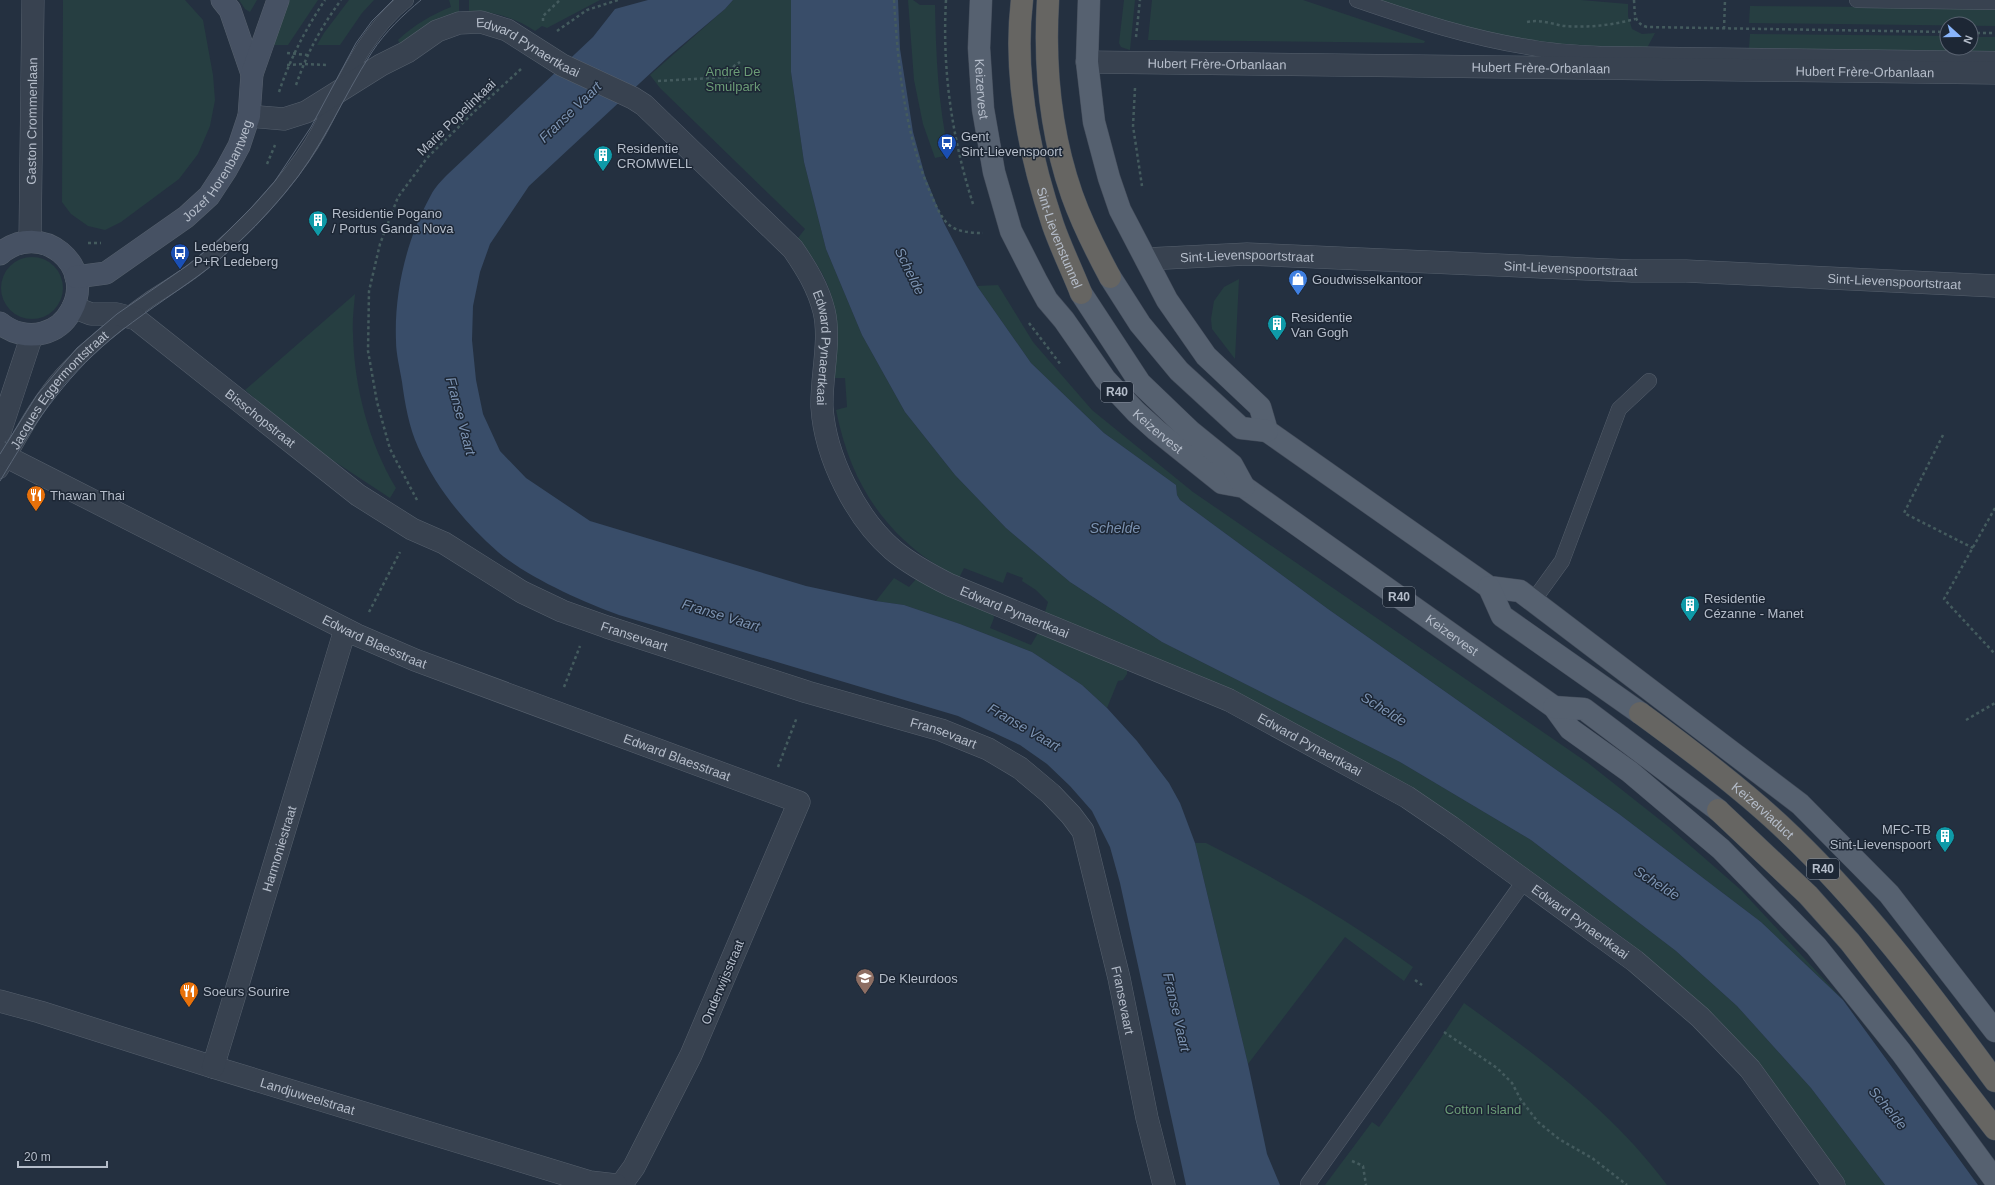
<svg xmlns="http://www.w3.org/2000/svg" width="1995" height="1185" viewBox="0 0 1995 1185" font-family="Arial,sans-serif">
	<rect width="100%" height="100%" fill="#243040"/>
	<path fill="#263e41" d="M63,0H185L203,20L213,75L215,100L210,126L198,154L179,179L121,222L105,230L88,226L71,214L62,202Z
		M239,0H257L250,12L245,9Z
		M285,0H318L288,45H273Z
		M349,0H374L362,13L340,45H317L324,33Z
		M449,0H459V12C435,17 419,29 401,46L398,40C414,25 431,15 451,7Z
		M469,0H600L547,28L542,26L535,31C516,18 492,11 469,11Z
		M733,0H791V72L804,162L826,249L862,335L905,412L955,475L1006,528L1070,582L1162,642L1400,762L1531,840L1676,951L1737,1006L1811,1088L1885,1185H1845L1790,1105L1708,1010L1622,937L1441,809L1044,615L1048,602L1036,590L1022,581L1023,578L1007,572L1003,583L964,568L959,578C947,571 934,564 923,556C873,518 848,470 836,410L847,407L845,378H834C834,355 837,331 834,309C831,282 814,259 798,238L805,229L660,88L650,75L725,9Z
		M908,0H913L920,5H935C936,58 938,103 949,155L935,158L923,124L914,80Z
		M1124,0H1135L1130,50L1121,47L1119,43Z
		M1152,0H1303L1425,41L1424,43L1148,40Z
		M1376,0H1581L1628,4V16L1632,29L1642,34L1655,33L1647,48C1606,47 1566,46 1526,40C1475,32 1426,15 1376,0Z
		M1750,6L1995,8V26L1749,23Z
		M1750,34L1947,36V48H1971V37H1995V52L1749,48Z
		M1 288a31 31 0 1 1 62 0a31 31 0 1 1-62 0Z
		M1239,279L1235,359L1212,329L1211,319L1214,301L1224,287Z
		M998,285L1033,342L1092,410L1193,492L1588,763L1669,827L1741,890L1843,1000L1761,922L1619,814L1328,609L1180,500L1177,495L1176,485L1104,433L1031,363L977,286Z
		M355,294C354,307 352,321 353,334C354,387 369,443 396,488L390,498L311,446L245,390Z
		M894,578L909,587L917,578L993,614L994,618L990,628L1031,645L1038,633L1127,669V674L1123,680L1118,681L1107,708L1082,685L1032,652L960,624L904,605L876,601Z
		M1195,843H1206C1278,879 1348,920 1413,967L1404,981L1345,937L1248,1064Z
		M1464,1003C1538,1056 1612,1111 1667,1185H1325L1372,1122L1379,1127L1431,1053Z"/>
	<path fill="#394d69" d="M648,0H733L725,9L668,57L529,186L490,244L480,272L473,306L472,340L476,380L483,414L500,451L526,478L590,521L806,586L876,601L904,605L960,624L1032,652L1082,685L1107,708L1137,741L1169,783L1180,803L1195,843L1248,1064L1267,1154L1280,1185H1186L1120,883L1110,847L1092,811L1070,786L1047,764L1020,745L958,716L619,615C581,601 529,578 498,552C465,523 436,488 418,447C409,427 405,404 402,382C400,369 396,354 396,341C394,291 407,238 431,195C435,187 442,180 448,174L593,37L615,9Z
		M791,0H898L900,49L913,132L925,176L944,223L977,286L1031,363L1104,433L1176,485L1177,495L1180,500L1328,609L1619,814L1761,922L1843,1000L1978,1185H1885L1811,1088L1737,1006L1676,951L1531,840L1400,762L1162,642L1070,582L1006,528L955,475L905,412L862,335L826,249L804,162L791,72Z"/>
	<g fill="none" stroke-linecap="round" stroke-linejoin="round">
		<defs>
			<g id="service">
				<path d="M1357,0C1415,20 1473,39 1534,48C1556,52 1579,53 1601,54L1995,59"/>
				<path d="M1857,0L1995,2"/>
				<path id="s1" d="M0,471C19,439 37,403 62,375C88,347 119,321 150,299C165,289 181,280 195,269C226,245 254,218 279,188C294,170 308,151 319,131C344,85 364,33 406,0"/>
				<path d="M1533,601L1562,561L1619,409L1649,381"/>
				<path d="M1308,1184L1525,880"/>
			</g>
			<g id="minor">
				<path id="s2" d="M1087,62L1995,73"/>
				<path id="s3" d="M249,116L284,119L306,112L381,65L407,52L437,31L459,23L481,22L507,30L562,65L633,98L644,105L793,249C806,268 818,287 824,311C831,341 821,376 822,407C825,457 856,518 893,550C911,565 930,575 950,585L1229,700L1407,797L1451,827L1635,961L1700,1017L1750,1069L1834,1185"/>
				<path id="s4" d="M1146,259L1247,254L1632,271H1686L1995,286"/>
				<path id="s5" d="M73,307L91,314H117L136,319L358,495L412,529L444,543L522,592L562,611L607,627L807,692L941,730L988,749L1020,768L1051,794L1071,815L1083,831L1119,978L1147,1118L1164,1185"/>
				<path id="s6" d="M0,452L13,460L357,635L415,660L799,802L691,1055L634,1167L621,1185"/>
				<path id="s7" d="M0,1001L40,1012L213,1067L590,1182L616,1185"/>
				<path id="s8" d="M213,1067L345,630"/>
			</g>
			<g id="tertiary">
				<path id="s9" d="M30,241L33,0"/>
				<path d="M0,432L32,335"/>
			</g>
			<g id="secondary">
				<path d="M222,0L230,10L252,74"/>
				<path d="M0,254C40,219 97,265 71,311C65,322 55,330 43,333C28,337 12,333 0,323"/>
				<path id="s10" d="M76,277L106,273L186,217L209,196L226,170L239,146L249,116L252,74L278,0"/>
			</g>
			<g id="primary">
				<path id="s11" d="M981,0L979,48L983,109L994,172L1011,231L1036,280L1047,300L1064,320L1105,379L1136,412L1156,430L1222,483L1244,487L1554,707L1570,729L1630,772L1721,849L1816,946L1901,1052L1995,1180"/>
				<path d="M1089,0L1087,62L1094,122L1109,178L1120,210L1167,300L1206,356L1260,407L1267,431L1489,587L1520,591L1800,804L1889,894L1995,1031"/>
				<path d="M1110,277L1140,324L1179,371L1241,428L1267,431"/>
				<path d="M1081,293L1140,383L1190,431L1232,465L1244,487"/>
				<path d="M1489,587L1502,616L1640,713"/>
				<path d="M1554,707L1584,709L1718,810"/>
			</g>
			<g id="trunk">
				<path id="s12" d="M1022,0C1013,75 1029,154 1053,225C1061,248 1072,270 1081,293"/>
				<path d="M1048,0C1044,66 1050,132 1072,195C1082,223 1096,251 1110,277"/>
				<path id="s13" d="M1640,713C1688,748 1736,784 1779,824C1861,900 1929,991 1995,1081"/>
				<path d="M1718,810L1808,895L1850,942L1995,1129"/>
			</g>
		</defs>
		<use href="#service" stroke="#56606d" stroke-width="16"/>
		<use href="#minor" stroke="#56606d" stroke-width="23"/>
		<use href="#tertiary" stroke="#56606d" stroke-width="23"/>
		<use href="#secondary" stroke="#56606d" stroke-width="23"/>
		<use href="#primary" stroke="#424b59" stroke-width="23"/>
		<use href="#trunk" stroke="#434d5a" stroke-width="23"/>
		<path stroke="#445b5e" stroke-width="2.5" stroke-dasharray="3 3" stroke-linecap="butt" d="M894,0C898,65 904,131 930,192C935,203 939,215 948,224C957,232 971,233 983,233
			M946,0C942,70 952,138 973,204
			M1634,0C1635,13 1633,23 1647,27L1947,32
			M543,21V16L560,0
			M1527,22C1540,19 1552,24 1564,26C1588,28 1613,25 1635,19
			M1724,29L1725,0
			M557,31L587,10L618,0
			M1971,33H1995
			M1136,37L1140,0
			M287,53L307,55
			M287,65L304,64L328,65
			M658,81L729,77
			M296,85C308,51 320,29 341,0
			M1135,88L1133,126L1142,186
			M279,92C290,59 305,30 325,0
			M739,92L731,86L729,77L734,66L740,62
			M267,164L275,145
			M88,243H101
			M1029,323L1061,365
			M1943,435L1904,513L1973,548
			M417,500L390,449L377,402L368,351L369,291L380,244L398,197L427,158L475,111L521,69
			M1995,508L1944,599L1995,654
			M369,612L400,552
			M564,687L580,646
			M1966,720L1995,703
			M778,767L797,717
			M1415,980L1422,985
			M1444,1032L1497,1068L1512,1083L1521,1100L1538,1122L1559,1139L1592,1158L1627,1185
			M1352,1161L1363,1166L1366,1185"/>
		<use href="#service" stroke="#384250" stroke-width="15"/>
		<use href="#minor" stroke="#384250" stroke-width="22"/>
		<use href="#tertiary" stroke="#384250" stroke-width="22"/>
		<use href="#secondary" stroke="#465163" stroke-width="22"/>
		<use href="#primary" stroke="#566170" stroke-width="22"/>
		<use href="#trunk" stroke="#666562" stroke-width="22"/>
		<path stroke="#5a6677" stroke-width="1" d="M0,454L37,395L77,348L117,314L188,265L219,240L252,207L275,181L311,127L356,43L372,21L393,0
			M0,481C32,427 62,380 111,339C139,316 169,297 198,276C231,252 260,223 285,193C322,150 342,98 372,52C385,32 403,15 421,0"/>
	</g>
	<defs>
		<symbol id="bus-pin" viewBox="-11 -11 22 30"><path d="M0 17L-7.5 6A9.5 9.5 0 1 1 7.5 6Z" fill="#1a4fb4" stroke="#1d2735"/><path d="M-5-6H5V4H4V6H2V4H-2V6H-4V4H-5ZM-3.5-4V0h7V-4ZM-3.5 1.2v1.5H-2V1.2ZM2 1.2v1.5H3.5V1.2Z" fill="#fff"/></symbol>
		<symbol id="building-pin" viewBox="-11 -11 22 30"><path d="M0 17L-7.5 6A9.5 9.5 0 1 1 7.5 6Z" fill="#0f9aa8" stroke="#1d2735"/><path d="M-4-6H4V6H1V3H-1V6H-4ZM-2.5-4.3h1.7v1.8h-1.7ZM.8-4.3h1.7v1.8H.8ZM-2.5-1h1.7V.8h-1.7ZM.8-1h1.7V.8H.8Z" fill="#fff"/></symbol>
		<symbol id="shop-pin" viewBox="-11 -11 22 30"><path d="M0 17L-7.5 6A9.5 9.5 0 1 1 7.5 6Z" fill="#3f7fe0" stroke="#1d2735"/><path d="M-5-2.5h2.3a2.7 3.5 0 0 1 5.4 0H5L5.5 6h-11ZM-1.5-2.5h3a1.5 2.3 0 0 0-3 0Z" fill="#fff"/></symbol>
		<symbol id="restaurant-pin" viewBox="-11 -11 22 30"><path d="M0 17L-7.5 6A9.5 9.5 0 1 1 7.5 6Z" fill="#e8710a" stroke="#1d2735"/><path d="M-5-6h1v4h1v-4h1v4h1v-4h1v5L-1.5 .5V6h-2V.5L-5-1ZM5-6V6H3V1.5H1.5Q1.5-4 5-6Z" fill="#fff"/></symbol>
		<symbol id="school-pin" viewBox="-11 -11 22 30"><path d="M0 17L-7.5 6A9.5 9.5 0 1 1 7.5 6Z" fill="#8d6e63" stroke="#1d2735"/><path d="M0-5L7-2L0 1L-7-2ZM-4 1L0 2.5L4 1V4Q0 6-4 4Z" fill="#fff"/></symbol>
	</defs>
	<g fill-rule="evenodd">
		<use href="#bus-pin" x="936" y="132" width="22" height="30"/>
		<use href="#building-pin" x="592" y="144" width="22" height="30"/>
		<use href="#building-pin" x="307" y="209" width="22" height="30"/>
		<use href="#bus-pin" x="169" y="242" width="22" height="30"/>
		<use href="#shop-pin" x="1287" y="268" width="22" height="30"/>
		<use href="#building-pin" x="1266" y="313" width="22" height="30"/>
		<use href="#restaurant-pin" x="25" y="484" width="22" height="30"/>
		<use href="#building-pin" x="1679" y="594" width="22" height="30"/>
		<use href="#building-pin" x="1934" y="825" width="22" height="30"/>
		<use href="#school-pin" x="854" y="967" width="22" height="30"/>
		<use href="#restaurant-pin" x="178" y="980" width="22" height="30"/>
	</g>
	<g text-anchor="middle" stroke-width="3" stroke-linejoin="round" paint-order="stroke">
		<g fill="#1d2735" stroke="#87909d" stroke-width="1">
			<rect x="1101" y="382" width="32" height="20" rx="3"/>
			<rect x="1383" y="587" width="32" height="20" rx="3"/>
			<rect x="1807" y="859" width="32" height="20" rx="3"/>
		</g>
		<g font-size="12" font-weight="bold" fill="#b5bdca">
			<text x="1117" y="396">R40</text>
			<text x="1399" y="601">R40</text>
			<text x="1823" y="873">R40</text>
		</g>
		<g font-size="13" fill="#b5bdca" stroke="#1d2735">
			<text dy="5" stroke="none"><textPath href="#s3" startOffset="311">Edward Pynaertkaai</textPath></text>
			<text dy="5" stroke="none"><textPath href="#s2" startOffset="130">Hubert Frère-Orbanlaan</textPath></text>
			<text dy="5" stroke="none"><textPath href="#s2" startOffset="454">Hubert Frère-Orbanlaan</textPath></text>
			<text dy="5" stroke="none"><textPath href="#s2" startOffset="778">Hubert Frère-Orbanlaan</textPath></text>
			<text dy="5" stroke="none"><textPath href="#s11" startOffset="89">Keizervest</textPath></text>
			<text transform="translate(456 117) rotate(-44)" y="5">Marie Popelinkaai</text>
			<text dy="5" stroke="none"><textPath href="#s9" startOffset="120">Gaston Crommenlaan</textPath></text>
			<text dy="5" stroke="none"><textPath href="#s10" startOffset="185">Jozef Horenbantweg</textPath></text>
			<text dy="5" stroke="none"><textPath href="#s12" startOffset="243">Sint-Lievenstunnel</textPath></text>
			<text dy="5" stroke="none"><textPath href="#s4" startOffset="101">Sint-Lievenspoortstraat</textPath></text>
			<text dy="5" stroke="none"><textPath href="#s4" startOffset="425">Sint-Lievenspoortstraat</textPath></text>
			<text dy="5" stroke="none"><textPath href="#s4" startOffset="749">Sint-Lievenspoortstraat</textPath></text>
			<text dy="5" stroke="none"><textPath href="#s3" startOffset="755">Edward Pynaertkaai</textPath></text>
			<text dy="5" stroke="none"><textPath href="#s1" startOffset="101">Jacques Eggermontstraat</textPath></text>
			<text dy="5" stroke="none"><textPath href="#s5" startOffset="224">Bisschopstraat</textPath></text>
			<text dy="5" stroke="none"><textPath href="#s11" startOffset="485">Keizervest</textPath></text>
			<text dy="5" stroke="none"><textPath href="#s3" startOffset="1115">Edward Pynaertkaai</textPath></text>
			<text dy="5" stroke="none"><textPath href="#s11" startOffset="845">Keizervest</textPath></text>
			<text dy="5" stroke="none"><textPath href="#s5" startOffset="660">Fransevaart</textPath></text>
			<text dy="5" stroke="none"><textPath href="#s6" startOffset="420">Edward Blaesstraat</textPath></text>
			<text dy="5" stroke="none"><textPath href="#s5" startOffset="984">Fransevaart</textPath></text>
			<text dy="5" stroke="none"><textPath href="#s3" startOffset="1439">Edward Pynaertkaai</textPath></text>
			<text dy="5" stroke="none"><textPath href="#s6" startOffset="744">Edward Blaesstraat</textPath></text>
			<text dy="5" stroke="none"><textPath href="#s13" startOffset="157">Keizerviaduct</textPath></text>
			<text dy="5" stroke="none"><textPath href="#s8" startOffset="228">Harmoniestraat</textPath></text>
			<text dy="5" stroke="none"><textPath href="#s3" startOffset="1763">Edward Pynaertkaai</textPath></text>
			<text transform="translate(722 982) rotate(-67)" y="5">Onderwijsstraat</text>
			<text dy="5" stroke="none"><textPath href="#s5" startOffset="1332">Fransevaart</textPath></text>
			<text dy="5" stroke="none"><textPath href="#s7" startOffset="322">Landjuweelstraat</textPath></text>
		</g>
		<g font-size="13" fill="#6b9c76" stroke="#1d2735">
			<text x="733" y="76">André De<tspan x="733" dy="15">Smulpark</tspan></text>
			<text x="1483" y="1114">Cotton Island</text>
		</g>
		<g font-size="13" fill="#b5bdca" stroke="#1d2735" text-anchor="start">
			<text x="961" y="141">Gent<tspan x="961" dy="15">Sint-Lievenspoort</tspan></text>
			<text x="617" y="153">Residentie<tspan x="617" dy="15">CROMWELL</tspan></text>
			<text x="332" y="218">Residentie Pogano<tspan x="332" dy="15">/ Portus Ganda Nova</tspan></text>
			<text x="194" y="251">Ledeberg<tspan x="194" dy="15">P+R Ledeberg</tspan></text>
			<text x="1312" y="284">Goudwisselkantoor</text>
			<text x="1291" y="322">Residentie<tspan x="1291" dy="15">Van Gogh</tspan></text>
			<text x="50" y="500">Thawan Thai</text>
			<text x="1704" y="603">Residentie<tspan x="1704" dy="15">Cézanne - Manet</tspan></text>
			<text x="1931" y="834" text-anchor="end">MFC-TB<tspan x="1931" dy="15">Sint-Lievenspoort</tspan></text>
			<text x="879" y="983">De Kleurdoos</text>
			<text x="203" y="996">Soeurs Sourire</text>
		</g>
		<g font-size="14" font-style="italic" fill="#7c93b2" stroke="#1d2735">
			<text transform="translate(570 112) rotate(-44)" y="5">Franse Vaart</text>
			<text transform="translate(910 271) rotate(64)" y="5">Schelde</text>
			<text transform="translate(461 416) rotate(75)" y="5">Franse Vaart</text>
			<text x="1115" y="533">Schelde</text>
			<text transform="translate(721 615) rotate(17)" y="5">Franse Vaart</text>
			<text transform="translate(1384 709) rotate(32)" y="5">Schelde</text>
			<text transform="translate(1024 727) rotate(30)" y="5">Franse Vaart</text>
			<text transform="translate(1657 883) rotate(32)" y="5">Schelde</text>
			<text transform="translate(1177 1012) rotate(77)" y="5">Franse Vaart</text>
			<text transform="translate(1888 1108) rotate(50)" y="5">Schelde</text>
		</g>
	</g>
	<g transform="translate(1959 36) rotate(111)"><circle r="19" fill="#1d2735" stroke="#5a6371"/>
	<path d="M0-3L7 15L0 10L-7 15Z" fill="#89b5fb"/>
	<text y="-6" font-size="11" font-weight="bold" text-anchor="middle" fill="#b5bdca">N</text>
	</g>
	<path d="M18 1161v6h89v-6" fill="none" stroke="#b5bdca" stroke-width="2"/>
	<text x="24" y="1161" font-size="12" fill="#b5bdca" stroke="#1d2735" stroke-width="3" paint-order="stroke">20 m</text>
</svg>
